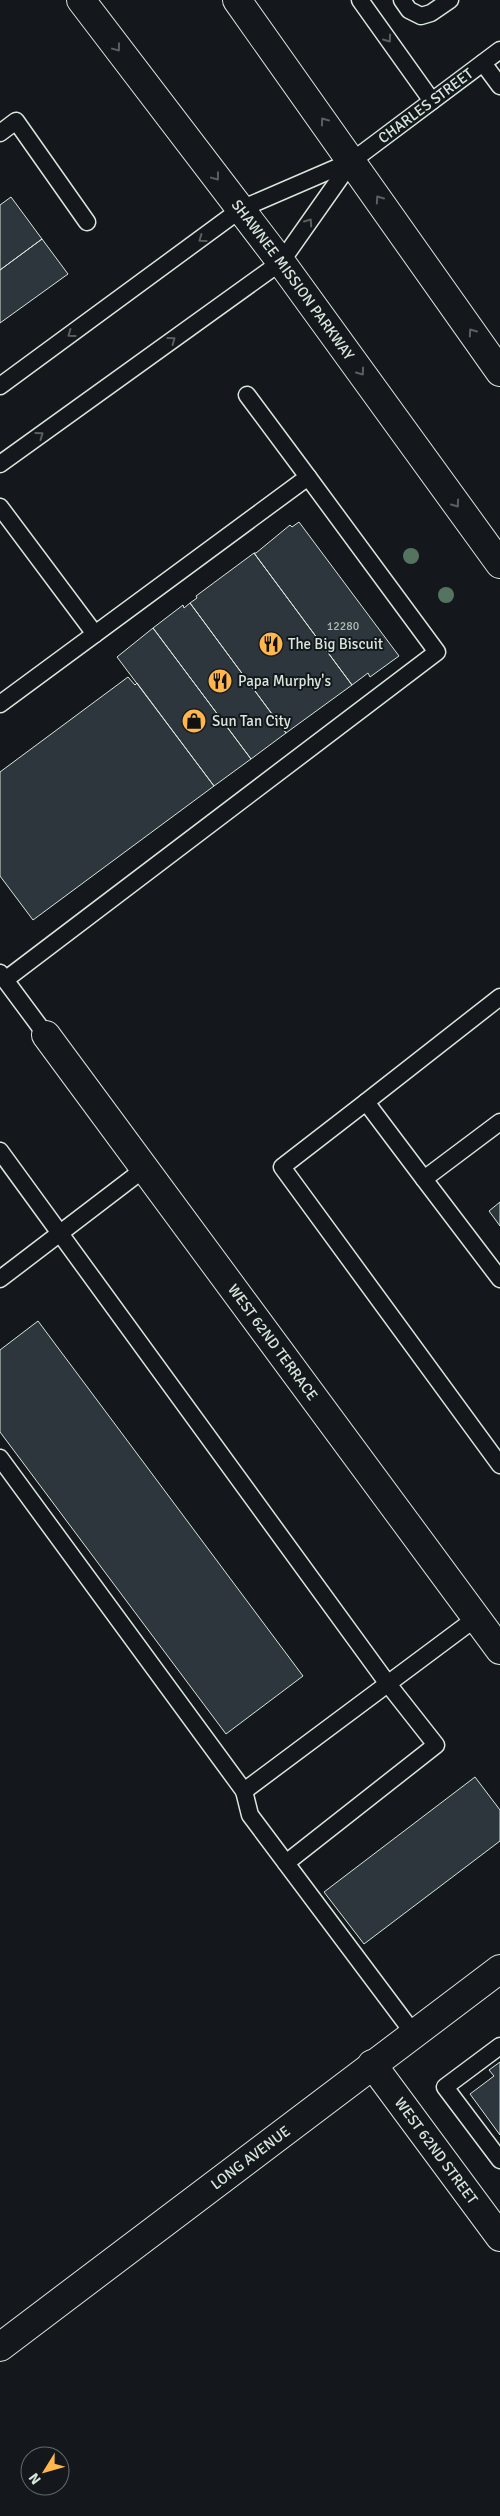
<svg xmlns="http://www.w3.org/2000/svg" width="500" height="2516" viewBox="0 0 500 2516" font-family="Signika,sans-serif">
	<rect width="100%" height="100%" fill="#14181c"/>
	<path fill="#2c363c" stroke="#d8e6dc" d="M11,197L42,239L0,270V205Z
		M42,239L68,274L0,323V270Z
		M299,522L399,656L370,677L368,673L352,685L254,553H256L290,525L292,527Z
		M254,553L352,685L286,733L190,603L197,598L196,596Z
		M190,603L286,733L251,759L153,628L183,605L184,608Z
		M153,628L251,759L214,786L117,657Z
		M128,677L135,685L137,683L214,786L33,920L0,876V772Z
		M500,1202V1226L489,1211Z
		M38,1321L303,1676L226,1734L0,1432V1350Z
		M475,1777L500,1810V1841L364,1944L324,1892Z
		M500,2062V2135L470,2094L494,2076L489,2070Z"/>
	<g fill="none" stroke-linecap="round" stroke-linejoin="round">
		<defs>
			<g id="lane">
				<path d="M360,0L432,101"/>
				<path d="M402,0L409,10L421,16L431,13L450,0"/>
				<path d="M483,63L500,86"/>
				<path d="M0,133L16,121L87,222"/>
				<path id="s1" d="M0,386L241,209L352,161L500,50"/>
				<path d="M0,464L281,262L352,161"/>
				<path d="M0,507L95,634"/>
				<path d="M0,704L308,477L247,395"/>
				<path d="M0,973L46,1035"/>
				<path d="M5,980L437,652L308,477"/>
				<path d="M366,1102L282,1167L500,1465"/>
				<path d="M500,1122L424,1179L500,1279"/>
				<path d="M0,1151L388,1684L436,1745L286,1863"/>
				<path d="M424,1179L366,1102L500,997"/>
				<path d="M0,1279L144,1169"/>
				<path d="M0,1458L244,1791"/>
				<path d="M414,2034L250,1815L244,1791L476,1618"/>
				<path d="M500,2046L445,2087L500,2160"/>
			</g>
			<g id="street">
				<path id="s2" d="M46,1035L500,1650"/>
				<path id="s3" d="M372,2064L500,2237"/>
				<path id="s4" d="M0,2347L500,1969"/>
			</g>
			<g id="highway">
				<path id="s5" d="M81,0L281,262L500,564"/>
				<path d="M237,0L500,372"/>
			</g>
		</defs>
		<use href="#lane" stroke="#d8e6dc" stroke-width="19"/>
		<use href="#street" stroke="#d8e6dc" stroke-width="30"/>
		<use href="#highway" stroke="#d8e6dc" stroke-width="30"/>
		<use href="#lane" stroke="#14181c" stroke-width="16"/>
		<use href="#street" stroke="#14181c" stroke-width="28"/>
		<use href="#highway" stroke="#14181c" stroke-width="28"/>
	</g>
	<g fill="#55745f">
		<circle cx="411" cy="556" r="8"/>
		<circle cx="446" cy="595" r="8"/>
	</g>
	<defs><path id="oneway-chevron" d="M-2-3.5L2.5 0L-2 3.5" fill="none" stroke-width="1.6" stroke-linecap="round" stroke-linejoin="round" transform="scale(1.25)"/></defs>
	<g stroke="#59605f">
		<use href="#oneway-chevron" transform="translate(388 39) rotate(54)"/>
		<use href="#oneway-chevron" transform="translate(117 48) rotate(53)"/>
		<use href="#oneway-chevron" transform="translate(324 121) rotate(-126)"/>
		<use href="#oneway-chevron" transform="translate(216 177) rotate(53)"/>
		<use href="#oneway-chevron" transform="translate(379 199) rotate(-125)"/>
		<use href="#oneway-chevron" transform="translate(309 222) rotate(-55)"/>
		<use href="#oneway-chevron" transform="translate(202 239) rotate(144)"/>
		<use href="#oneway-chevron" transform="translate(472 332) rotate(-125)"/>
		<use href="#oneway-chevron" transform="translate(71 334) rotate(144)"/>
		<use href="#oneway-chevron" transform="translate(172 340) rotate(-36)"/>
		<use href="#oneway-chevron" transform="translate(361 372) rotate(54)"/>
		<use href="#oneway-chevron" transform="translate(40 435) rotate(-36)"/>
		<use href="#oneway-chevron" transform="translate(456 504) rotate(54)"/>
	</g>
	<defs>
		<symbol id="restaurant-disc" viewBox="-11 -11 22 22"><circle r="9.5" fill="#ffb74d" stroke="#14181c"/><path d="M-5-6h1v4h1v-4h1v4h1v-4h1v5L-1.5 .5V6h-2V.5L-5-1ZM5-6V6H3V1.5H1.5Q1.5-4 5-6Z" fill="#111"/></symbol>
		<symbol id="shop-disc" viewBox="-11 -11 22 22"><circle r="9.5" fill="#ffb74d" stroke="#14181c"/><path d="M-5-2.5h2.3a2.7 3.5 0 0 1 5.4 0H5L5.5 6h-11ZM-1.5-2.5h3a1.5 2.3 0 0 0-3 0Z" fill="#111"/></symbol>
	</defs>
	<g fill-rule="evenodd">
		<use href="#restaurant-disc" x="257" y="630" width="28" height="28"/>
		<use href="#restaurant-disc" x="206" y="667" width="28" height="28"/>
		<use href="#shop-disc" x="180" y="707" width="28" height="28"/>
	</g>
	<g text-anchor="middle" stroke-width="4" stroke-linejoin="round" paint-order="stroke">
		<g font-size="12" fill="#adbab4">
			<text x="343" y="630">12280</text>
		</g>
		<g font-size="15" fill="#d8e6dc" stroke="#14181c">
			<text dy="5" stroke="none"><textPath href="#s1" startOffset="512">CHARLES STREET</textPath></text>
			<text dy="5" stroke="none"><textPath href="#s5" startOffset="351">SHAWNEE MISSION PARKWAY</textPath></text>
			<text dy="5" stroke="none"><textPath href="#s2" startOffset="382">WEST 62ND TERRACE</textPath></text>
			<text dy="5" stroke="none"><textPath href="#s3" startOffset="108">WEST 62ND STREET</textPath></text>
			<text dy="5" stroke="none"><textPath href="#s4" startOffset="314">LONG AVENUE</textPath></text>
		</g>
		<g font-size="15" fill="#d8e6dc" stroke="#14181c" text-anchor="start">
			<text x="288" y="649">The Big Biscuit</text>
			<text x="238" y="686">Papa Murphy's</text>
			<text x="212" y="726">Sun Tan City</text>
		</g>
	</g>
	<g transform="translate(45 2471) rotate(233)"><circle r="24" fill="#14181c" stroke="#626a69"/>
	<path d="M0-4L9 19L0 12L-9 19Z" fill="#ffb74d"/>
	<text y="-8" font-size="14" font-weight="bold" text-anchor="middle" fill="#d8e6dc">N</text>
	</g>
</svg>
